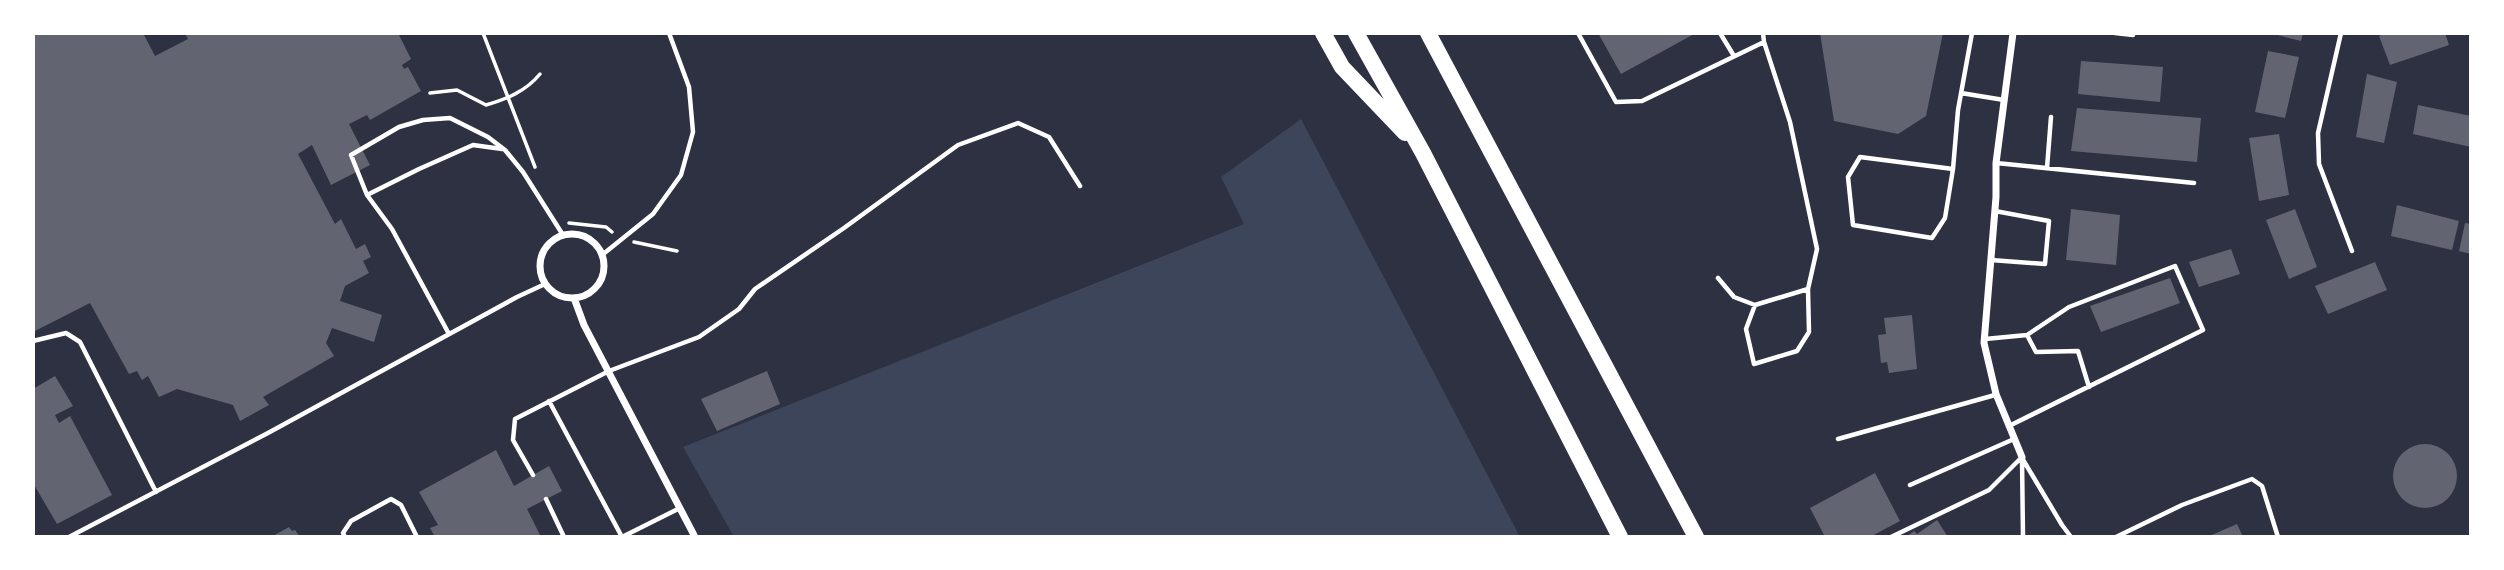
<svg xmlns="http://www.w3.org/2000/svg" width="2504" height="570" viewBox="0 0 2504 570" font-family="Rubik,sans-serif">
	<rect width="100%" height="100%" fill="#2d3142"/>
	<path fill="#3c4559" d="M1301,119L1520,537H734L683,447L1244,224L1221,177Z"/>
	<path fill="#626471" d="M33,33H143L155,56L188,39L185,33H398L411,59L402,65L404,69L408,67L421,91L370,120L367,115L349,124L370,165L331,185L312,145L298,154L335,224L341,219L356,249L365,244L371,257L363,261L369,273L345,286L340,301L382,315L374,342L332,328L326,343L334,356L263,397L269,405L240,421L233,405L177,389L159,397L148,376L142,380L137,371L129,374L90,303L33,332Z
		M1598,33H1696L1621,74Z
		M1820,33H1943L1926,116L1898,134L1834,121Z
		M2270,33H2303L2301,41Z
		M2387,33H2445L2449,45L2390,65L2379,36Z
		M2268,51L2299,57L2285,118L2255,112Z
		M2081,61L2163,67L2160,102L2078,94Z
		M2367,74L2397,82L2384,143L2356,137Z
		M2418,105L2471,116V147L2413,134Z
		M2077,108L2201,118L2197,162L2071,151Z
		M2279,134L2289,195L2259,201L2249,138Z
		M2397,205L2459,221L2452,250L2391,236Z
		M2071,209L2120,215L2116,265L2066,260Z
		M2295,209L2317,267L2289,279L2266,220Z
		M2465,223L2471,224V254L2459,251Z
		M2231,249L2240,274L2199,287L2189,262Z
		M2375,262L2387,290L2328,314L2315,286Z
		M2170,278L2180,303L2101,332L2090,306Z
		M1912,315L1917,369L1889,373L1887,362L1881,363L1878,335L1886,334L1884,318Z
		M767,371L780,404L717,431L701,399Z
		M55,376L73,406L55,415L59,423L70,416L112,495L57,524L33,483V389Z
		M2393 476a32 32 0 1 1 64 0a32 32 0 1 1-64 0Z
		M496,450L514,486L549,466L562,491L527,509L541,537H435L430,528L438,525L419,492Z
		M1875,473L1900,521L1870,537H1825L1810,508Z
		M1937,520L1948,537H1906L1914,531L1917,534Z
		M2237,524L2243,537H2207Z
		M289,527L292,531L295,530L300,537H271Z"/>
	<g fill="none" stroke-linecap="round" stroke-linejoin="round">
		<path stroke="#fff" stroke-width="3.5" d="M483,33L535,167
			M430,93L457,90L486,105C507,99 526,91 540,74
			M569,223L606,227L612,232
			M634,242L677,251"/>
		<path stroke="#fff" stroke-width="4.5" d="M1578,33L1616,102L1642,101L1764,42
			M1720,33L1734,56
			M2115,33L2133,35V33
			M2341,33L2318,133L2319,164L2352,251
			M1961,93L2004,100
			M1996,163L2194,183
			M2047,168L2051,117
			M1953,169L1860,157L1848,177L1853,225L1932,238L1945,218L1953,169L1958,110L1972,33
			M367,195L419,169L473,145L502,149
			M602,255L653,214L681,175L693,132L689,87L669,33
			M1991,260L2045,264L2049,221L1995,211
			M1718,278L1734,297L1755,305L1808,289L1817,249L1790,122L1764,42L1763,33
			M1755,305L1746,329L1754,364L1797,351L1809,332L1808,289
			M449,334L392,229L367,195L351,155L399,127L423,120L450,118L488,137L505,150L523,172L563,235
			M2027,335L2036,352L2078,351L2089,387
			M1985,339L2027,335L2069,307L2175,266L2203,330L2009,426
			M33,341L66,333L80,342L156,492
			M549,401L622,537
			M1838,439L1995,395
			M2022,458L2062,525L2071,537
			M2022,458L2023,537
			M533,475L513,440L515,419L609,371L699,337L739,309L755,289L844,228L958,145L1018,123L1049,137L1080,186
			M1910,485L2014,439
			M546,499L564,537
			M69,537L268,433L517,297L545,284
			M345,537L343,533L351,521L391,499L401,505L417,537
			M622,537L680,508
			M1891,537L1989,490L2022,457
			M2116,537L2182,505L2252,479L2262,486L2278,537"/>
		<path stroke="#fff" stroke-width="7" d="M2013,33L1996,163V197L1984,343L1996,394L2022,457
			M540 266a32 32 0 1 1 64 0a32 32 0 1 1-64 0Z
			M574,298L584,325L695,537"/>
		<path stroke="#fff" stroke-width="16" d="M1323,33L1342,67L1405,133
			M1356,33L1423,153L1620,537
			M1428,33L1696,537"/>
	</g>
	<rect width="2504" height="570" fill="none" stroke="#ffffff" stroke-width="70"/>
</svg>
